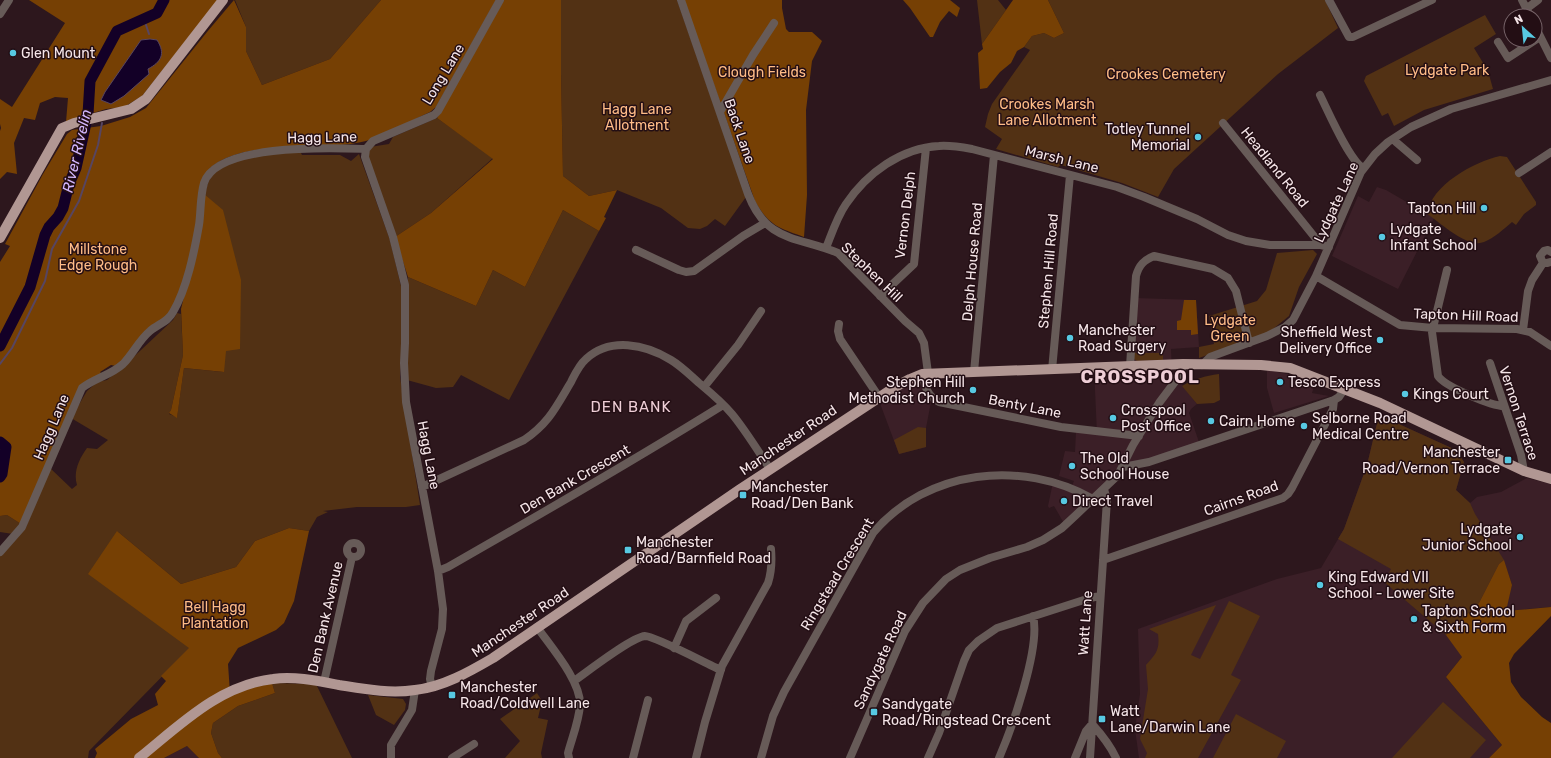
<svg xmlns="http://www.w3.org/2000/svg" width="1551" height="758" viewBox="0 0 1551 758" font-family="Rubik,sans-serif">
	<rect width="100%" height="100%" fill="#2d171d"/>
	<path fill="#3b1f27" d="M1377,187L1386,190L1434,218L1398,289L1332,256L1358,196L1369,202Z
		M1135,298L1196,300L1199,347L1171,349L1172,372L1197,404L1191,409L1189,413L1200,445L1123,467L1065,525L1054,506L1049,508L1048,506L1053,482L1071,488L1074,481L1059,476L1065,451L1075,452L1076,432L1097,434L1094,368L1130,366Z
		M1267,370L1296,376L1315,383L1312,393L1329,396L1274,413L1267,388Z
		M922,374L932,397L925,433L926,447L899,454L878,398Z
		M1379,415L1456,450L1464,462L1456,490L1470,503L1477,497L1501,492L1527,478L1551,484V607L1505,611L1512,585L1504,561L1462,657L1446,677L1502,745L1489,758H1139L1135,729L1140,694L1138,629L1277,579L1321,568L1344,529L1367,465Z
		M187,746L199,758H164Z"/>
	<path fill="#523114" d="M235,0H381L330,59L262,85L246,51V27Z
		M561,0H677L746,197L725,226L715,219L707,226L700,229L688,228L661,208L617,190L589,196L563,176L561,75Z
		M977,0H998L1006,10L982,44Z
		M1048,0H1325L1338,28L1278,74L1174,169L1158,197L1122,183L1061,165L1058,167L996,149L1002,139L985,127L988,114L992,104L1030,50L1024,47L1032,36L1044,33L1054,38L1064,33Z
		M1485,15L1496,34L1474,48L1488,71L1493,89L1424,110L1394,126L1388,113L1382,116L1364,81L1366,76Z
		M437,118L493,158L431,213L395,237L368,157L370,147L389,144L393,137Z
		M300,151L302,155H340L351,161L359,154L390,240L401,286L402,343L400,377L420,505L406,507H357L323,511L328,512L317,517L309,531L289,528L255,541L236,567L181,584L117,531L190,648L89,751L88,758H0V556L26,527L50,468L72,489L77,485C73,472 79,459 87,448L97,449L108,440L71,418L87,391L97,382L107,380L125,365L173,320L177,313L181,314L183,355L171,410L169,414L177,417L184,368L223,372L204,194C206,189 208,182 211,177C225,155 277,154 300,151Z
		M1500,156L1507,157L1536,202V205L1524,214L1516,225L1512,222C1504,229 1494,238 1484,242C1467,249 1440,222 1427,214C1431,185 1474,162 1500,156Z
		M563,210L599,231L509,400L461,375L453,387L436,388L407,380L408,277L476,306L493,270L525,287Z
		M1313,250L1317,254L1299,287L1289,316L1268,333L1199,358V347L1214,344L1209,316L1257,301L1266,290L1277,253Z
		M1133,353H1163V360L1137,361L1134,359Z
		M1219,374L1220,400L1214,403L1197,404L1182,386C1194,379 1205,376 1219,374Z
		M1379,415L1456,450L1464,462L1456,490L1470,503L1475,514L1504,560L1499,564L1479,603L1446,635L1384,582L1391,569L1338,539L1344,529L1367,465Z
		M918,427L926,428V447L899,454L894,440Z
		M7,515L21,524L13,534L0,532V516Z
		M1229,601L1260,616L1231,675L1241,680L1198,758H1145L1147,753L1140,739L1148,689L1146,665C1156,654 1160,650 1158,634L1149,629L1216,605L1191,655L1200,659Z
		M272,683L316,684L352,758H222L218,753L211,733L213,723L238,706L275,693Z
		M537,693L542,701L538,718L548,720L541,753L542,758H505L520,741L500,719Z
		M368,695L403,699L406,704L405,710L394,725L376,715Z
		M1443,702L1486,740L1470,758H1392Z
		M1236,714L1286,741L1277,758H1213Z"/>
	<path fill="#764004" d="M29,0H162L156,12L116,29L88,79L87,109L85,118L66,122L68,98L55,97L40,103L35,120L24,118L14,143L17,174L7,172L0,179V131L1,128L0,124V99L12,107L65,23Z
		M167,0H218L142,96L124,107L106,109L90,114L93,80L119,32L158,16Z
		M234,0L246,27V51L262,85L330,59L381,0H496L436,107L430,112C408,122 379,140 356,143C314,151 244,139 210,168L189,262L178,296L168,316L116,366L111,365L100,372L102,374L90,379L21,524L7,515L0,516V262L10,246L5,244L43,174L67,134L72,130L101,126L130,117L146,108L207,32Z
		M504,0H561V75L563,176L589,196L617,190L604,217L606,218L599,231L563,210L525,287L493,270L476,306L408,277L395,237L431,213L493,159L437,118Z
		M684,0H782V8L786,29L789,32H812L822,41L812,61L806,110L807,195L804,237C779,228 769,226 755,201Z
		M903,0H950L960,8L957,17L949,11L940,22L933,37H930L910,8Z
		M1013,0H1048L1064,33L1054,38L1044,33L1032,36L1024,47L1017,51L1011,63L1000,72L987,88L980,89L978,53L983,49L982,44Z
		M204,194L223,210L241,280L240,349L226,351L224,372L184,368L177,418L169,413L171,410L183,355L181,309L195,252Z
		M1184,300H1196L1198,334L1191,335V330H1177V321L1181,320Z
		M289,528L309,531L294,601L284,623L276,630L238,648L228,664L230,693L272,683L275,693L238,706L213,723L211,733L218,753L222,758H199L187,746L164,758H95L97,753L95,749L131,719L158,705L155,694L166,681L161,676L189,648L88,574L117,531L181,584L236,567L255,541Z
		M1504,560L1512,585L1506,611L1551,607V616L1514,654L1509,663L1511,682L1521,697L1542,717L1551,723V758H1489L1502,745L1446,677L1462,657L1446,635L1479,603L1499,564Z"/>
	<path fill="#130027" stroke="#574561" d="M150,39L157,40C166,54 161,62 148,69L149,74L124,96L111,104L101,100L105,92L141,40Z"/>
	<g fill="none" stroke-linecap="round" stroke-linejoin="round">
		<path stroke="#574561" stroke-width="2" d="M144,19L149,34
			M0,364L12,348L45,281L52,249L79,201L98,145L102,123"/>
		<path stroke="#130027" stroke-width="11" d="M0,346L30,287L45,235L49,227L58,217L63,208L69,184L76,168L88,114L90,81L117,31L157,13L164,0
			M0,442L6,447L2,474L0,477"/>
		<path stroke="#675b58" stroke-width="8" d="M681,0L748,194C767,243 797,236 838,253L905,321L919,333L924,343L928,373
			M1329,0L1349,37H1353L1432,0
			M1522,0L1530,16
			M1526,9L1538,0
			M0,14L9,0
			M1535,26L1551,58
			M1498,42L1508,58L1540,37
			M1320,95C1328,111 1349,160 1363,168
			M720,112L753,55L774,23
			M1223,123L1321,245
			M1394,138L1396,142L1417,160
			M366,149L365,157L393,237L405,285V343L404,363L406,402L438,571L443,609L442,629L431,671L430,679L432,687
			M366,149L373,141L434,115L438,111L500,0
			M1519,173L1551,152
			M826,248C832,233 837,217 846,204C867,173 901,148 939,146C950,145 961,147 972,149L1117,187L1144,197L1197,219L1228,235L1246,241L1270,245H1321L1329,247
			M636,250L679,270L686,272L694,271L743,236L765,223
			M1551,252L1548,250L1544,251L1540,256L1543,263H1547L1551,262
			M1447,270L1432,332L1438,376C1444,386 1491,406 1504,406
			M1316,276L1400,325L1433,328L1517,329L1530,332L1551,346
			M880,296L914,264L926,148
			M839,324L838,331L840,339L879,397
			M1523,330L1528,291L1532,280L1543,263
			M1490,363L1521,455L1524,471
			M1202,365L1210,357L1267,336L1285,327L1293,320L1316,276L1361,172L1375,154L1388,142L1411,127L1451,109L1551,80
			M1130,366L1136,276C1139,265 1144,260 1154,256L1213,269L1228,278L1236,291L1249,343
			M1052,370L1070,175
			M974,372L994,155
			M922,374C925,386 927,396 939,402L1061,427L1139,436
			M704,387L738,345L761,311
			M1123,467L1149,462L1334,400L1339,397L1345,388
			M422,487L524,440C549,423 556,407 571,382C575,374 579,365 586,359C610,337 645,344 671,360C681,366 690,375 699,383C711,393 722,402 732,414C746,431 758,451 770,469
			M347 550a7 7 0 1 1 14 0a7 7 0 1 1-14 0Z
			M0,552L22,527L82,388C95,378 111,375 123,364C133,354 139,340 150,331C158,324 168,322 173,312C187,288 194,253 199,225C201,212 200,197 204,183C217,143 331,148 366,149
			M1103,560L1283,498L1288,494L1292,488L1333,409L1334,400
			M438,571L448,567C541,514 633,461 723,405
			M537,627C551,647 581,681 580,705C579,721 572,738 568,753L569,758
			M674,648L686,621L716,598
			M574,681C588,671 632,637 645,636C655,636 707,664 721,670
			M324,682L352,557
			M391,758V745L412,710L415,690
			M452,758L474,744
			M633,758L648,700
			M696,758L705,722L722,666L768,583C772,571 772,561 771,549
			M761,758L773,716L784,692L873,533C927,469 1022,459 1093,499
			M850,758L905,631L923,603L946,579L960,570L990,558L1027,547L1043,540L1062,528L1076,515L1118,475L1133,445L1159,403L1180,375L1183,364
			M928,758L939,733L964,661L969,650L978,641L997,628L1090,598L1100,596
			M999,758C1012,728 1041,647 1033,616
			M1075,758L1086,731L1092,724C1102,735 1110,745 1116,758
			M1090,758L1107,500L1104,489"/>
		<path stroke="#b19793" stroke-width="10" d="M0,238L62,128L74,123L131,109L146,99L223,0
			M139,758C179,726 219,685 273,679C295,676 318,681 339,685C364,689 390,694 415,690C443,687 469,672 493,658L739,490L895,387L910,379L922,374L1183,364L1261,365L1290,368L1380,403L1524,471L1551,479"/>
	</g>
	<g fill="#57c9e2" stroke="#230e14" stroke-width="1.5">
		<circle cx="13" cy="53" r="4"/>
		<circle cx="1198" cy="137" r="4"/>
		<circle cx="1484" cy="208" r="4"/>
		<circle cx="1382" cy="237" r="4"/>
		<circle cx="1070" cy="338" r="4"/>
		<circle cx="1380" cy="340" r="4"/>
		<circle cx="1280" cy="382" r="4"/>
		<circle cx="973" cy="390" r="4"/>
		<circle cx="1405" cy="394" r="4"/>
		<circle cx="1113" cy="418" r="4"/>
		<circle cx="1211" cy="421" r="4"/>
		<circle cx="1304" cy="426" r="4"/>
		<rect x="1504" y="456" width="8" height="8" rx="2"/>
		<circle cx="1072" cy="466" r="4"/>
		<rect x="739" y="491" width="8" height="8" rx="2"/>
		<circle cx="1064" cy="501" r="4"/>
		<circle cx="1520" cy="537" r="4"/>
		<rect x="624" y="546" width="8" height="8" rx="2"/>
		<circle cx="1320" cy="585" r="4"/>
		<circle cx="1414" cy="619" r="4"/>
		<rect x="448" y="691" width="8" height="8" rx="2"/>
		<rect x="870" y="708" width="8" height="8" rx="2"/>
		<rect x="1098" y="715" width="8" height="8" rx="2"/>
	</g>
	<g text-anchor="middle" stroke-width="3" stroke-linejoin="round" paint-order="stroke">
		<g font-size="14" fill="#f5e5e8" stroke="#230e14" text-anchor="start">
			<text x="21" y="58">Glen Mount</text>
			<text x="1190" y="134" text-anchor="end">Totley Tunnel<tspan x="1190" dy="16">Memorial</tspan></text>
			<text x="1476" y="213" text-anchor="end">Tapton Hill</text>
			<text x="1390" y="234">Lydgate<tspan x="1390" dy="16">Infant School</tspan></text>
			<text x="1078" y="335">Manchester<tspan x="1078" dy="16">Road Surgery</tspan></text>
			<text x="1372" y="337" text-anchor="end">Sheffield West<tspan x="1372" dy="16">Delivery Office</tspan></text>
			<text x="965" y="387" text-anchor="end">Stephen Hill<tspan x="965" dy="16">Methodist Church</tspan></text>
			<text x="1288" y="387">Tesco Express</text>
			<text x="1413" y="399">Kings Court</text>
			<text x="1121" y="415">Crosspool<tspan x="1121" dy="16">Post Office</tspan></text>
			<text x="1312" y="423">Selborne Road<tspan x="1312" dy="16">Medical Centre</tspan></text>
			<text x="1219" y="426">Cairn Home</text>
			<text x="1500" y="457" text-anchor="end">Manchester<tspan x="1500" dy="16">Road/Vernon Terrace</tspan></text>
			<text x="1080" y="463">The Old<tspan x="1080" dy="16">School House</tspan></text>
			<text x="751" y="492">Manchester<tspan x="751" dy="16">Road/Den Bank</tspan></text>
			<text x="1072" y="506">Direct Travel</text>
			<text x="1512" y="534" text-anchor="end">Lydgate<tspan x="1512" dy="16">Junior School</tspan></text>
			<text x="636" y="547">Manchester<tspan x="636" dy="16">Road/Barnfield Road</tspan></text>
			<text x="1328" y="582">King Edward VII<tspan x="1328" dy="16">School - Lower Site</tspan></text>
			<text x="1422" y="616">Tapton School<tspan x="1422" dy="16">&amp; Sixth Form</tspan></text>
			<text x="460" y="692">Manchester<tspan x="460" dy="16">Road/Coldwell Lane</tspan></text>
			<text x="882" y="709">Sandygate<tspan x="882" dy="16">Road/Ringstead Crescent</tspan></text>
			<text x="1110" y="716">Watt<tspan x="1110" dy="16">Lane/Darwin Lane</tspan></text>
		</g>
		<g font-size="14" fill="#ffbc87" stroke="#230e14">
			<text x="1447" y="75">Lydgate Park</text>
			<text x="762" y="77">Clough Fields</text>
			<text x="1166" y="79">Crookes Cemetery</text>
			<text x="1047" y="109">Crookes Marsh<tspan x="1047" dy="16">Lane Allotment</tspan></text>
			<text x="637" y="114">Hagg Lane<tspan x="637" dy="16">Allotment</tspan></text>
			<text x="98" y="254">Millstone<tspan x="98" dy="16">Edge Rough</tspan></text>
			<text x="1230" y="325">Lydgate<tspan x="1230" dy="16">Green</tspan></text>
			<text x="215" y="612">Bell Hagg<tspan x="215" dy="16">Plantation</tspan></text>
		</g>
		<g font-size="14" fill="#f5e5e8" stroke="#230e14">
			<text transform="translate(443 74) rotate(-59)" y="5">Long Lane</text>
			<text transform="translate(740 131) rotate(71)" y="5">Back Lane</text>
			<text transform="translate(322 137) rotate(-1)" y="5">Hagg Lane</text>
			<text transform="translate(1062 159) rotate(14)" y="5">Marsh Lane</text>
			<text transform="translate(1275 167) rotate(51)" y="5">Headland Road</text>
			<text transform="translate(1336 202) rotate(-65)" y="5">Lydgate Lane</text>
			<text transform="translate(905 215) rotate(-83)" y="5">Vernon Delph</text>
			<text transform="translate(972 262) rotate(-85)" y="5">Delph House Road</text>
			<text transform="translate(1048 271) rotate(-85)" y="5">Stephen Hill Road</text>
			<text transform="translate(872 272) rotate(44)" y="5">Stephen Hill</text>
			<text transform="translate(1466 315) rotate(2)" y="5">Tapton Hill Road</text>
			<text transform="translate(1025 406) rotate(11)" y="5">Benty Lane</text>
			<text transform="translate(1519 413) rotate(72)" y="5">Vernon Terrace</text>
			<text transform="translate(51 427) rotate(-67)" y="5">Hagg Lane</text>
			<text transform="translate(788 440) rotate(-34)" y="5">Manchester Road</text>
			<text transform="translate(429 455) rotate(79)" y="5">Hagg Lane</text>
			<text transform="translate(575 479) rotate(-30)" y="5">Den Bank Crescent</text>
			<text transform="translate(1241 498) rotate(-20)" y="5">Cairns Road</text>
			<text transform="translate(837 574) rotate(-59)" y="5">Ringstead Crescent</text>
			<text transform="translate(325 617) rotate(-77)" y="5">Den Bank Avenue</text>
			<text transform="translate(520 622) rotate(-34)" y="5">Manchester Road</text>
			<text transform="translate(1085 623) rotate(-86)" y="5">Watt Lane</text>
			<text transform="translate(880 660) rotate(-65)" y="5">Sandygate Road</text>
		</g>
		<g font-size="15" font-style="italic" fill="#d3b7fe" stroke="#230e14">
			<text transform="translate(77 151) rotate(-77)" y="5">River Rivelin</text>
		</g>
		<g font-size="15" letter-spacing="1" fill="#eeced6" stroke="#230e14">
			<text x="631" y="412">DEN BANK</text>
		</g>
		<g font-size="18" font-weight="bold" letter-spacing="1" fill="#eeced6" stroke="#230e14">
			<text x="1140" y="383">CROSSPOOL</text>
		</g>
	</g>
	<g transform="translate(1523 28) rotate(333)"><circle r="19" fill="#230e14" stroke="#776469"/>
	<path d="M0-3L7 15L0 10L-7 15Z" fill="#57c9e2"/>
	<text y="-6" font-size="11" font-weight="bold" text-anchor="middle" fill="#f5e5e8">N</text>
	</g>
</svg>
